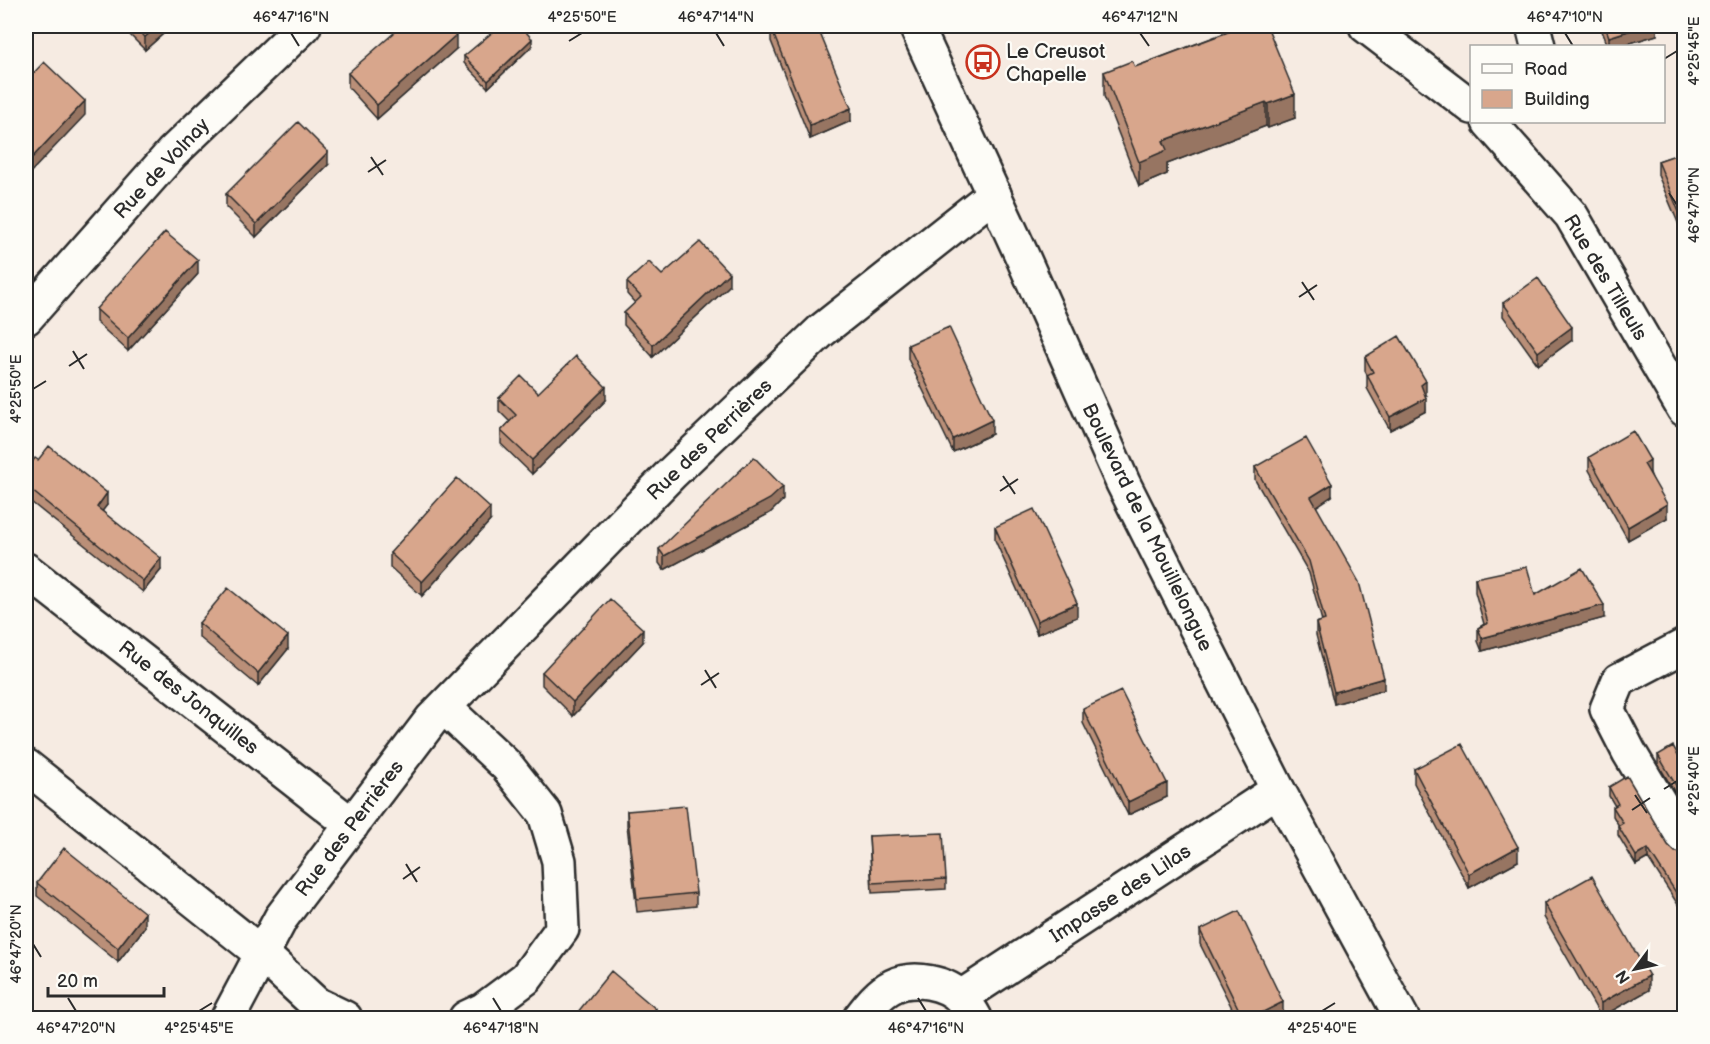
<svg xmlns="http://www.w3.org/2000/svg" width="1710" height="1044" viewBox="0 0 1710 1044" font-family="'Balsamiq Sans',sans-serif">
	<rect width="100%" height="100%" fill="#f6ebe2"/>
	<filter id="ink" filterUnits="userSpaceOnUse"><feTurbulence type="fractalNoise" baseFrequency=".0167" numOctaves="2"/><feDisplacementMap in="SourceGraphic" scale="12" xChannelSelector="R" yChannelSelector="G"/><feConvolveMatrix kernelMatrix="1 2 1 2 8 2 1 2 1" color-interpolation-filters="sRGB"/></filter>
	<g filter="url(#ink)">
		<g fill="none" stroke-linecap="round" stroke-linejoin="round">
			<defs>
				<path id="minor" d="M1366,26L1472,107
					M1533,26L1538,46
					M1489,122L1571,215L1684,409
					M26,318L172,153L304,26
					M26,570L352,825
					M1684,646L1619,680L1607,709L1629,752L1684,844
					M444,707L507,766L545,814L559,861L562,929L526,978L483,1010L466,1018
					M26,766L262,954L316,1004L345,1018
					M961,997L1278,790
					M228,1018L281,918L432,719L672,473L821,331L994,194
					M860,1018C869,1006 879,993 893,986C913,976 947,982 962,999C967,1005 972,1012 975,1018"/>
				<path id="secondary" d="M916,26L1023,258L1123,483L1278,790L1402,1018"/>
			</defs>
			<use href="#minor" stroke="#2b2b2b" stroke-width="38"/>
			<use href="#secondary" stroke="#2b2b2b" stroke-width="38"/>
			<use href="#minor" stroke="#fdfcf7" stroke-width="33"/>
			<use href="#secondary" stroke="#fdfcf7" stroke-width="33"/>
		</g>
		<path fill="#ba8f78" stroke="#2b2b2b" stroke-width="1.5" d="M121,26H172L145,50Z
			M1235,26L1295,118L1268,128L1266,126L1167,164V174L1139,186L1104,96V72L1135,67L1235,29Z
			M1600,26H1657V35L1620,46H1608Z
			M771,28L851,121L810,139L771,41Z
			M532,46L488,88L464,63V56Z
			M456,49L377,119L348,87V73Z
			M1684,152V237L1658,175V161Z
			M328,165L256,237L226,207V194Z
			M198,274L128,351L96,322V309Z
			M662,275L729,286L653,357L624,325V313L635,303L627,294V282Z
			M1503,303L1572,340L1538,365L1503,316Z
			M908,345L992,434L953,452L908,359Z
			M1365,357L1426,395H1425L1426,411L1390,430L1367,388V375L1365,371Z
			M538,393L606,400L532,474L501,444V431L510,422L499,411V398Z
			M1589,457L1650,473L1667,518L1628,540L1589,470Z
			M1255,467L1332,496L1316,506L1384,690L1334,704L1316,635V623L1322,621L1309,573L1255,480Z
			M26,470L107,505L102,511L161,570L143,592L26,498Z
			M783,500L770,513L664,570L659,563V549Z
			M490,521L422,596L390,567V553Z
			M995,527L1077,617L1037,634L995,540Z
			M1475,578L1535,595L1604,618L1482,651L1478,641V628L1484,624L1475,592Z
			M199,623L288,649L258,686L199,637Z
			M643,642L573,716L542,685V672Z
			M1083,709L1167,797L1128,815L1083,723Z
			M1658,755L1684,765V808L1658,764Z
			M1414,769L1518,861L1469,888L1414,783Z
			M1609,787L1675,852L1684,853V914L1648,858L1636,865L1618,835V826H1619L1613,816V807L1615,806L1609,796Z
			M627,811L696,893V906L637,912L627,825Z
			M869,836L946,879V889L872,893Z
			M37,883L145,927L118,962L37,896Z
			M1544,903L1649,990L1601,1017L1544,917Z
			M1200,930L1283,1015L1277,1018H1237L1200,944Z"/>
		<path fill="#977462" stroke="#2b2b2b" stroke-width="1.5" d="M158,26H172L145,50V37Z
			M1644,26H1657V35L1620,46H1609V37Z
			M456,35V49L377,119V105Z
			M532,39V46L488,88V81Z
			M1295,94V118L1268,128V104Z
			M85,101V115L26,177V164Z
			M1266,102V126L1167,164V174L1139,186V162L1163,141Z
			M851,108V121L810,139V125Z
			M328,152V165L256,237V224Z
			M198,260V274L128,351V338Z
			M729,273V286L653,357V345Z
			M1572,327V340L1538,365V352Z
			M1426,381V395L1421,398V385Z
			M606,387V400L532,474V460Z
			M1426,398V411L1390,430V417Z
			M992,420V434L953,452V439Z
			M1650,460V473L1644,477V464Z
			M1332,484V496L1311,510V497Z
			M783,487V500L770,513L664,570V556Z
			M107,493V505L97,518V507Z
			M1667,504V518L1628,540V527Z
			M490,508V521L422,596V582Z
			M161,558V570L143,592V581Z
			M1077,603V617L1037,634V621Z
			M1604,605V618L1482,651V638Z
			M643,629V642L573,716V702Z
			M288,636V649L258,686V673Z
			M1384,678V690L1334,704V692Z
			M1167,783V797L1128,815V802Z
			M1518,847V861L1469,888V874Z
			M1648,849V858L1636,865V856Z
			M145,913V927L118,962V948Z
			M1649,976V990L1601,1017V1003Z
			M1283,1002V1015L1277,1018H1251Z
			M656,1009V1018H648Z"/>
		<path fill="#d8a68c" stroke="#2b2b2b" stroke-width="1.5" d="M134,26H158L145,37Z
			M402,26H447L456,35L377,105L348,73Z
			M500,26H521L532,39L488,81L464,56Z
			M776,26H817L851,108L810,125L771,28Z
			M1235,26H1267L1295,94L1268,104L1266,102L1163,141L1167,150L1139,162L1104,72L1132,61L1135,67L1236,29Z
			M1605,26H1644L1609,37Z
			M44,62L85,101L26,164V81Z
			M298,122L328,152L256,224L226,194Z
			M1684,152V224L1658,161Z
			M165,232L198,260L128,338L96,309Z
			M700,242L729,273L653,345L624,313L641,297L627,282L649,262L662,275Z
			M1538,278L1572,327L1538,352L1503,303Z
			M949,327L992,420L953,439L908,345Z
			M1399,336L1426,381L1421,385L1426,398L1390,417L1367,375L1373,372L1365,357Z
			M576,356L606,387L532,460L501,431L516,415L499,398L521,376L538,393Z
			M1633,431L1650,460L1644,464L1667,504L1628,527L1589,457Z
			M1306,438L1332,484L1311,497L1359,582L1384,678L1334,692L1316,623L1325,620L1309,561L1255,467Z
			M49,446L107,493L97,507L161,558L143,581L26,486V470L35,458L38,460Z
			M754,457L783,487L770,499L664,556L659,549Z
			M457,478L490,508L422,582L390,553Z
			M1034,509L1077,603L1037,621L995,527Z
			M1527,567L1535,595L1582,568L1604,605L1482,638L1478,628L1488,623L1475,578Z
			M228,588L288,636L258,673L199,623Z
			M610,599L643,629L573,702L542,672Z
			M1121,691L1167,783L1128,802L1083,709Z
			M1462,744L1518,847L1469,874L1414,769Z
			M1673,746L1684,765V799L1658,755Z
			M1627,776L1668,845L1675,852L1684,853V905L1648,849L1636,856L1618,826L1623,823L1613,807L1618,804L1609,787Z
			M686,806L696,893L637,899L627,811Z
			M943,833L946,879L872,883L869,836Z
			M64,848L145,913L118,948L37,883Z
			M1592,876L1649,976L1601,1003L1544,903Z
			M1239,911L1283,1002L1251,1018H1243L1200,930Z
			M611,971L656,1009L648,1018H573Z"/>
	</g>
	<path fill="none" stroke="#2b2b2b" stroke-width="2" d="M291,33L299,46M716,33L724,46M1140,33L1149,46M1565,33L1573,46M569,41L582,33M1664,59L1677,51M371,157L383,175M368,172L386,160M1669,193L1677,205M1302,282L1314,300M1299,297L1317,285M73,351L84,369M69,366L87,354M33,389L46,381M1003,476L1015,494M1000,491L1018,479M705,670L716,688M701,685L719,673M1664,789L1677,781M1635,795L1647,813M1632,810L1650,798M406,864L417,882M403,879L420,867M33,944L41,957M68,998L76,1011M493,998L501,1011M918,998L926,1011M199,1011L212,1003M1322,1011L1335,1003"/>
	<defs>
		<symbol id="bus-ring" viewBox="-11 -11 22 22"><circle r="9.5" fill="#fdfcf7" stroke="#c8321e" stroke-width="1.5"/><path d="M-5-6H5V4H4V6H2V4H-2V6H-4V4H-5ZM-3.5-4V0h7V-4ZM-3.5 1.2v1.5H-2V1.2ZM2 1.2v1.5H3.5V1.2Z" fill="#c8321e"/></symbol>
	</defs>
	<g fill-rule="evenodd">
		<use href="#bus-ring" x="964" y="43" width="38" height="38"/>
	</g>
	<g text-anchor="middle" stroke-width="4.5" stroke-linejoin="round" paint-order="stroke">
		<g font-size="20" fill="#2b2b2b" stroke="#fdfcf7" text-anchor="start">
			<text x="1006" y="58">Le Creusot<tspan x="1006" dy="23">Chapelle</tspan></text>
		</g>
		<g font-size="20" fill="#2b2b2b" stroke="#fdfcf7">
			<text transform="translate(161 168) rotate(-47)" y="7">Rue de Volnay</text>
			<text transform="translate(1606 277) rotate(59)" y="7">Rue des Tilleuls</text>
			<text transform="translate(709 439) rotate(-44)" y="7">Rue des Perrières</text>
			<text transform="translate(1148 527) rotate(64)" y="7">Boulevard de la Mouillelongue</text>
			<text transform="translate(189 697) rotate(38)" y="7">Rue des Jonquilles</text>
			<text transform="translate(349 828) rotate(-53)" y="7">Rue des Perrières</text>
			<text transform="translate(1120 893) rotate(-33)" y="7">Impasse des Lilas</text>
		</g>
	</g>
	<rect width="1710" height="1044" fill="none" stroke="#fdfcf7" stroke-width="66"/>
	<rect x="1470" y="45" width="195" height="78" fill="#fdfcf7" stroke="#a9a8a5" stroke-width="1.5"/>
	<rect x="1482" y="64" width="30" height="9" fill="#fdfcf7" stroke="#a9a8a5" stroke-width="1.5"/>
	<text x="1524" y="75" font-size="18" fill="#2b2b2b">Road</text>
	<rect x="1482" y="90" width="30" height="18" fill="#d8a68c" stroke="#a9a8a5" stroke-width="1.5"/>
	<text x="1524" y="105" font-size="18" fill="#2b2b2b">Building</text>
	<g transform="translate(1635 969) rotate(237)" stroke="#fdfcf7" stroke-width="4.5" paint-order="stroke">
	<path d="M0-4.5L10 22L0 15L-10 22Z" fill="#2b2b2b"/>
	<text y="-9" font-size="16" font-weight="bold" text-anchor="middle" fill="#2b2b2b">N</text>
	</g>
	<path d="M48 987v9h116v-9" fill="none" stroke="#2b2b2b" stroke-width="3"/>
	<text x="57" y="987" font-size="18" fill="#2b2b2b" stroke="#fdfcf7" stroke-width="4.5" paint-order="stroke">20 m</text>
	<rect x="33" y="33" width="1644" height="978" fill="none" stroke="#2b2b2b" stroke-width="2"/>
	<g font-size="15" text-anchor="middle" fill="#2b2b2b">
		<text x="291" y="22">46°47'16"N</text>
		<text x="582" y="22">4°25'50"E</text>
		<text x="716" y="22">46°47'14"N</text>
		<text x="1140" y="22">46°47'12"N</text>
		<text x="1565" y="22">46°47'10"N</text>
		<text transform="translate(1694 51) rotate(-90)" y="5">4°25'45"E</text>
		<text transform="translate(1694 205) rotate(-90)" y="5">46°47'10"N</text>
		<text transform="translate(16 389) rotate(-90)" y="5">4°25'50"E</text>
		<text transform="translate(1694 781) rotate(-90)" y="5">4°25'40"E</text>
		<text transform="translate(16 944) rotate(-90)" y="5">46°47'20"N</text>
		<text x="76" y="1033">46°47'20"N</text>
		<text x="199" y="1033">4°25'45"E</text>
		<text x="501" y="1033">46°47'18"N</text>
		<text x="926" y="1033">46°47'16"N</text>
		<text x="1322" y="1033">4°25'40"E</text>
	</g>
</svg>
